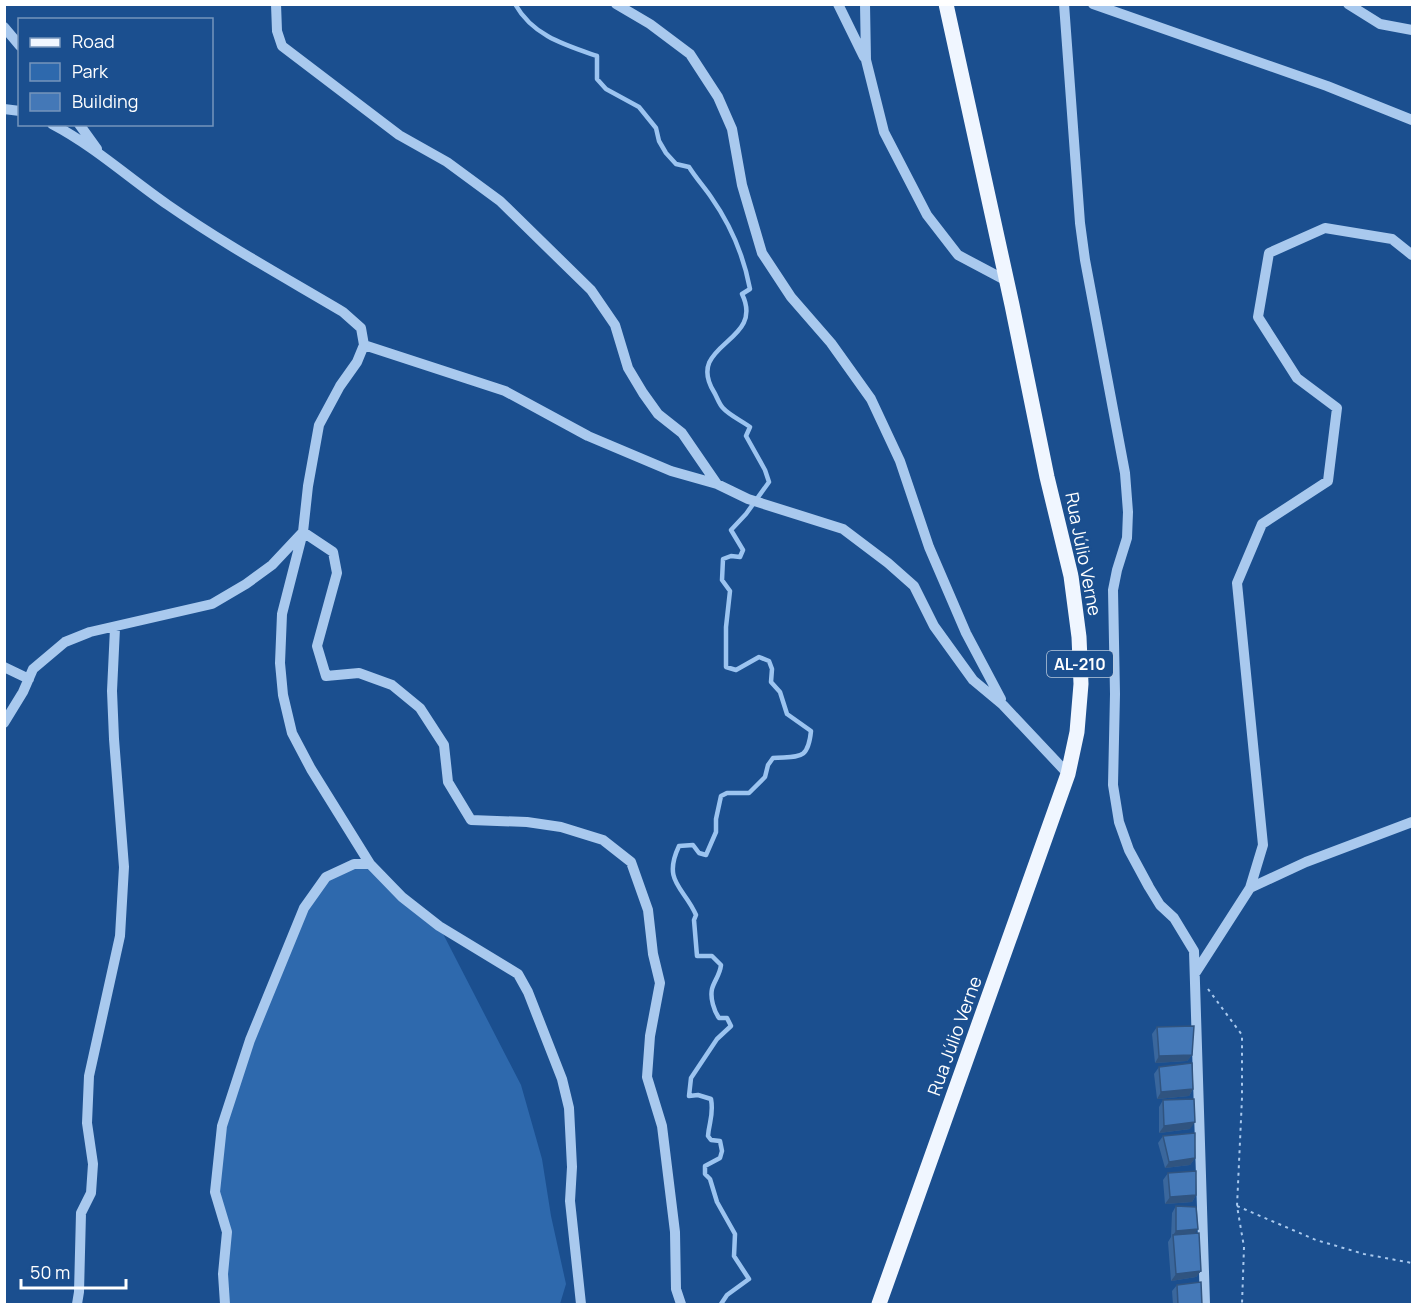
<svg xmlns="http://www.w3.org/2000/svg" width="1417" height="1309" viewBox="0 0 1417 1309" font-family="Manrope,sans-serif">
	<rect width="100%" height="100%" fill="#1b4f8f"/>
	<path fill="#2e69ad" d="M370,864L439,926L521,1085L542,1159L551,1216L566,1284L560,1304H225L227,1232L215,1192L222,1126L304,908L326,877Z"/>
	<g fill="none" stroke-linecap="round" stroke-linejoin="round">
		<path stroke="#9cc4f0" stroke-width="4.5" d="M515,4C533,36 565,45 597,56V79L606,89L639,107L656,128L659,141L666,153L676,164L689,167C696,178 704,187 711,197C730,224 744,257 750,289L742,294C766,343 684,343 714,392C717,397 719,404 723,408C729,415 742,421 750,427L746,436L765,470L769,482L746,514L731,530L743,550L740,557L731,556L723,559L722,580L730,591L726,627V667L736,670L759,657L769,661L772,669L771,682L780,692L787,714L811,731C808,761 799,756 773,758L768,765L765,777L749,793H727L721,796L716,819V832L706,855L699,853L693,845L679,846C662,882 684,887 696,915L694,920L697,956H712L721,965C720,975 714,981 712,989C710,998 714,1011 719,1018H727L731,1026L717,1039L691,1078L689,1096L698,1095L711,1099C714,1115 709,1122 708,1136L711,1140L720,1141L722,1151L720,1158L705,1166V1174L710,1179L717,1202L735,1234L734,1256L749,1279L727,1295L721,1304"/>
		<path stroke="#a9c9ee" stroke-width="2" stroke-dasharray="3 4.5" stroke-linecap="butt" d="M1208,989L1242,1035V1098L1237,1206L1244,1247L1242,1304
			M1237,1206L1316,1240L1364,1254L1412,1263"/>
		<path stroke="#a9c9ee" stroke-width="10" d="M276,4L277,31L282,46L399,135L447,162L500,201L591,290L615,325L628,368L643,393L658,414L682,433L717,484
			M616,4L650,24L690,54L718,97L732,129L742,185L762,253L791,297L831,343L871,399L900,461L929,547L966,633L1001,699
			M838,4L864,57
			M865,4L866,60L884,132L927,215L958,255L1007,281
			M1064,4L1080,223L1085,260L1125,473L1128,512L1127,538L1117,570L1113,590L1115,694L1113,785L1119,822L1129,850L1149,887L1160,905L1174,918L1194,951L1205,1304
			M1093,4L1327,86L1412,120
			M1348,4L1380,24L1412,30
			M4,27L20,46
			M4,109L20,111
			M52,124C94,146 129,178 168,205C224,244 284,277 343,312L361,328L364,345L357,362L340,386L319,425L308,486L303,532L282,614L280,663L283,695L292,733L311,769L370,864L402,897L439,926L518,974L528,992L562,1079L569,1108L572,1167L570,1201L581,1304
			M79,124L97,149
			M364,345L505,391L588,436L671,471L717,484L748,499L843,529L888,563L914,586L934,626L973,680L1003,705L1068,774
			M4,667L29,679
			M4,723L23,692L33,669L65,642L90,632L212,604L246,584L272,565L303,532L333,552L337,573L317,646L326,676L359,673L392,685L420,708L444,745L448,782L471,820L527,822L561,827L603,840L631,862L648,910L653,954L660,983L650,1036L647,1077L662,1126L675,1232L676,1289L681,1304
			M1250,888L1306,862L1412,822
			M1196,972L1250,888L1263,845L1237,583L1262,524L1328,481L1337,408L1297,378L1258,317L1269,253L1325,228L1392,239L1412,255
			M77,1304L79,1292L81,1213L91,1193L93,1164L87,1123L89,1076L120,936L124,867L114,739L112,691L115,628
			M225,1304L223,1274L227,1232L215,1192L222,1126L250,1040L304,908L326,877L354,864H370"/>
		<path stroke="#f0f6ff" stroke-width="15" d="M879,1304L1068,774L1077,732L1081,684L1079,637L1071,576L1047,477L1012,305L946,4"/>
	</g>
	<path fill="#3a679d" d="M1157,1027L1192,1055L1187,1061L1155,1063L1152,1034Z
		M1159,1067L1193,1089L1189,1096L1157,1099L1154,1074Z
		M1163,1100L1190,1129L1159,1133V1107Z
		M1163,1136L1195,1158L1190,1165L1165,1168L1158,1143Z
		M1168,1173L1196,1195L1192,1202L1165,1204L1163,1180Z
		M1176,1206L1195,1234L1201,1271L1196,1277L1171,1281L1168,1242L1171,1237L1172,1213Z
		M1177,1285L1202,1305H1173L1172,1291Z"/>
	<path fill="#305480" d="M1192,1055L1187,1061L1155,1063L1159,1056Z
		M1193,1089L1189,1096L1157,1099L1161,1092Z
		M1195,1122L1190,1129L1159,1133L1164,1126Z
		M1195,1158L1190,1165L1165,1168L1169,1162Z
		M1196,1195L1192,1202L1165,1204L1170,1197Z
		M1198,1229L1193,1236L1173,1235L1176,1231Z
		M1201,1271L1196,1277L1171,1281L1176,1274Z"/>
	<path fill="#4478b7" stroke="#305480" stroke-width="1.5" d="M1194,1026L1192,1055L1159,1056L1157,1027Z
		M1192,1063L1193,1089L1161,1092L1159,1067Z
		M1194,1099L1195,1122L1164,1126L1163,1100Z
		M1195,1133V1158L1169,1162L1163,1136Z
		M1196,1171V1195L1170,1197L1168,1173Z
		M1176,1206L1196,1207L1198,1229L1176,1231Z
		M1199,1233L1201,1271L1176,1274L1173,1235Z
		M1201,1282L1202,1305H1178L1177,1285Z"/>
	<g text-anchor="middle" stroke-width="4.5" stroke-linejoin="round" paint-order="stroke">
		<rect fill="#1b4f8f" stroke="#bbcadd" stroke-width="1.5" x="1047" y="651" width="66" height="26" rx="4.5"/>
		<g font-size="16" font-weight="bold" fill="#fff">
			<text x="1080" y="670">AL-210</text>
		</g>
		<g font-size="18" fill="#fff" stroke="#1b4f8f">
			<text transform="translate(1083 554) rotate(79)" y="6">Rua Júlio Verne</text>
			<text transform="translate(955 1036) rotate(-70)" y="6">Rua Júlio Verne</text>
		</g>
	</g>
	<rect width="1417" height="1309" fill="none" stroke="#ffffff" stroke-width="12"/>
	<rect x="18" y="18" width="195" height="108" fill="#1b4f8f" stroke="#7695bc" stroke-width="1.5"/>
	<rect x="30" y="38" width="30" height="9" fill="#f0f6ff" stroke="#7695bc" stroke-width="1.5"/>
	<text x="72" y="48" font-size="18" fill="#ffffff">Road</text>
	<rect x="30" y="63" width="30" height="18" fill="#2e69ad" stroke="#7695bc" stroke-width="1.5"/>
	<text x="72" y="78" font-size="18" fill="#ffffff">Park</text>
	<rect x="30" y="93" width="30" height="18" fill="#4478b7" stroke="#7695bc" stroke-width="1.5"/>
	<text x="72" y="108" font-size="18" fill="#ffffff">Building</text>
	<path d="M21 1279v9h105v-9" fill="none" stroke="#ffffff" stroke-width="3"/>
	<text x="30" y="1279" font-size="18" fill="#ffffff" stroke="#1b4f8f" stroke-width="4.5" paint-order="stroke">50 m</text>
</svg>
